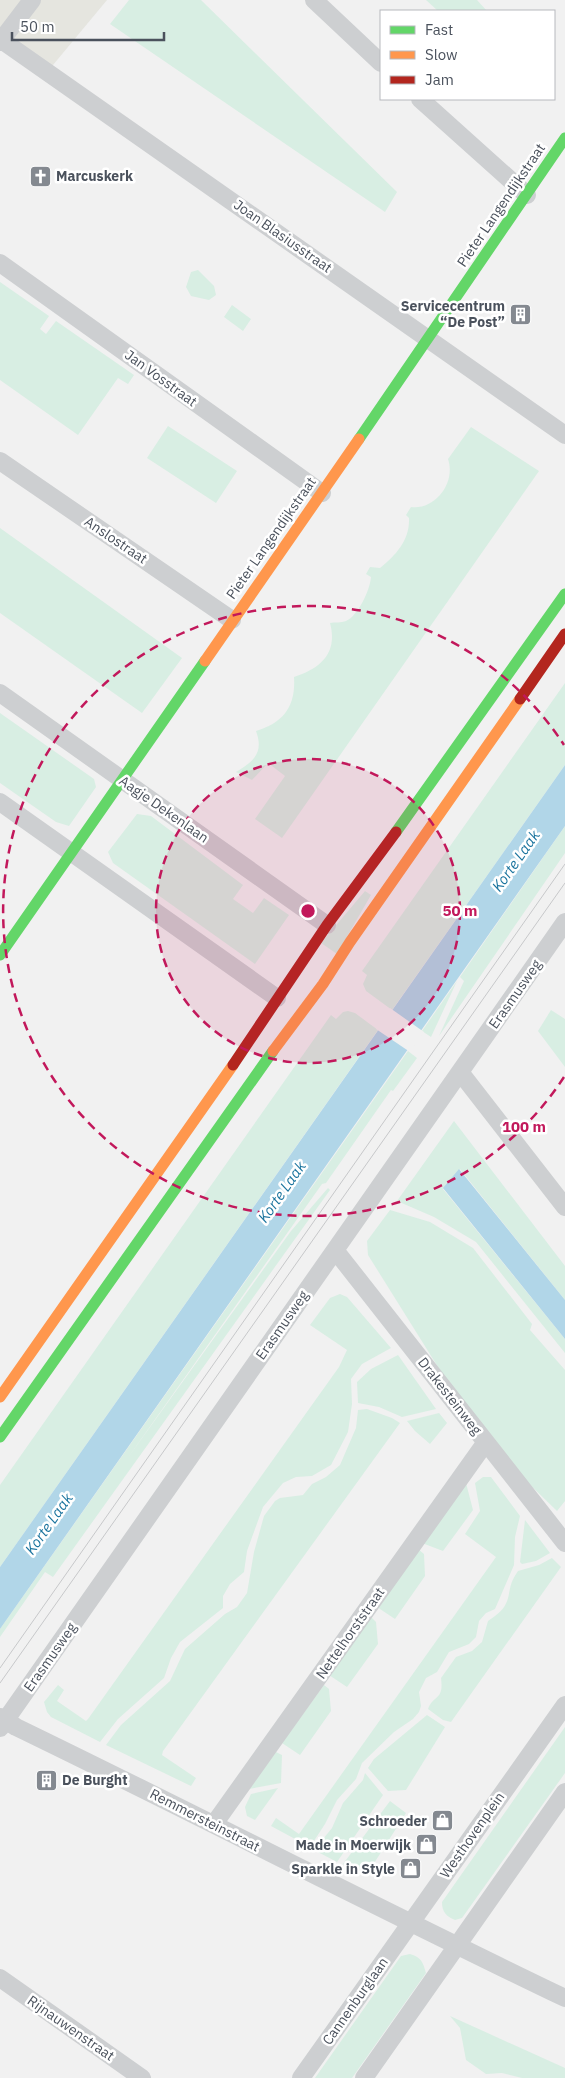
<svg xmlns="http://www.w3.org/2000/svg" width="565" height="2078" viewBox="0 0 565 2078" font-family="'IBM Plex Sans',sans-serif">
	<rect width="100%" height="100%" fill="#f1f1f1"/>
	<path fill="#e5e5df" d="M0,0H107L43,77L0,47Z"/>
	<path fill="#d8eee3" d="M129,0H201L397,192L385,212L110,24Z
		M426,0H477L487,11H438Z
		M198,270L214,286L216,295L209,300L191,296L186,287L191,272Z
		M0,282L49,316L40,329L46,334L56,321L134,375L128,384L118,378L78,435L0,380Z
		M232,305L251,319L243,331L224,317Z
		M168,426L237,471L216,503L147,458Z
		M471,427L539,471L282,838L255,819L285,776L268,763L252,780L236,772C254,761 264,753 256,731C283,723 296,707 294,677C321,668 338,653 330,623C335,622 341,623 346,621C358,616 370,590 371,577L366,574L370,567L380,568C396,555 410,540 409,518L406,515L411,507C436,510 456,482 448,459Z
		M0,528L182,658L142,713L0,613Z
		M565,683V765L392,1010L366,991L363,984L367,975L362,971Z
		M0,713L94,779L96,787L69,826L56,822L0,783Z
		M137,814L151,816L243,885L233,899L253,913L264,898L289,915L255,964L113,863L108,852Z
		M565,826V853L439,1036L464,981L460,977Z
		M365,891L371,895L337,954L321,943Z
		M457,981L431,1037L422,1031Z
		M551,1010L565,1019V1067L538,1031Z
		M348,1011L355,1013L378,1030L0,1567V1485L331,1015L336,1019L343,1012Z
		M408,1051L417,1058L393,1091L391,1090L326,1183L322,1184L127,1459L291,1231L328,1188L330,1190L53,1577L45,1572L0,1637V1629Z
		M454,1121L565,1266V1300L460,1169L443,1189L565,1339V1353L476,1242L434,1217L397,1201Z
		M390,1210L430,1222L473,1248L532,1324L530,1330L565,1370V1501L557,1511L483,1439L368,1255L367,1241Z
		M340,1294L347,1297L391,1348L362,1364L351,1379L352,1404L348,1432L331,1465L312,1476L296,1477L283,1483L263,1507L247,1551L244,1572L230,1584L223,1596V1608L180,1642L171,1658L164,1678L118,1719L100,1742L51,1717L47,1712L44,1702L58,1685L64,1690L57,1701L86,1721L88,1719L339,1367L347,1350L310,1325L330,1298Z
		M398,1355L436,1409L402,1417L379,1407L358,1403L357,1382L371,1369Z
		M367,1409L392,1418L400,1423L163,1751L162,1755L196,1778L191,1786L106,1745L121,1725L170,1681L185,1649L225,1614L237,1607L247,1593L254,1552L264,1516L275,1501L280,1498L303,1495L312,1484L326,1477L340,1465L356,1428L358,1410Z
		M439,1413L447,1423L430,1444L415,1431L407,1421Z
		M483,1477H491L520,1516L515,1537L514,1565L495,1609L486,1613L479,1621L476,1637L469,1644L449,1652L437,1672L426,1678L419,1692L421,1706L419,1712L413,1719L394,1732L362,1763L356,1779L337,1800L325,1824L310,1847L271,1826L276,1818L299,1834L496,1557L465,1534L480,1511L475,1483Z
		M466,1483L473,1510L443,1551L422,1543Z
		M525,1520L550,1553L536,1561L522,1564L520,1562Z
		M418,1549L424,1554L425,1576L395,1619L377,1607Z
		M552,1558L561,1567L451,1722L443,1720L428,1709C434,1694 444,1701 441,1678L456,1657L472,1651L482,1642L488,1621C518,1602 502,1593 518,1571L539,1565Z
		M371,1617L376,1622L378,1644L347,1687L329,1675Z
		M324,1685L329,1689L331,1711L300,1755L282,1743Z
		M427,1715L445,1727L406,1790L388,1791L368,1768L374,1759Z
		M565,1727V1773L462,1918L455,1920C446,1916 442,1912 442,1902Z
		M276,1752L282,1755L281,1783L249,1789Z
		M365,1773L383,1795L337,1862L314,1850L332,1828L343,1803L363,1780Z
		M278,1788L255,1820L247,1816L245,1807L251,1794Z
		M390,1801L406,1813L371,1868C361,1874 353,1869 343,1864Z
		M410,1954C421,1957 423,1962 426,1973L352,2078H315L401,1956Z
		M450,2016L565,2068V2078H522L502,2073L486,2074L466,2060L460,2028Z"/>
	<path fill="#b1d6e8" d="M565,765V826L0,1629V1567Z
		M459,1169L565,1300V1339L443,1188Z"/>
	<path fill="#f1f1f1" d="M390,1008L424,1032L410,1052L376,1029Z"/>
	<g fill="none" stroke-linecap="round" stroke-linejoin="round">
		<path stroke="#cdcfd1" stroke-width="18" d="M314,0L381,63
			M0,39L565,435
			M0,42L32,0
			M420,99L527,195
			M0,263L322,493
			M0,461L232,620
			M0,693L327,925
			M0,802L277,998
			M460,1072L565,1207
			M335,1250L565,1543
			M0,1717L16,1727C200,1816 381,1910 565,1998
			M0,1728L565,922
			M214,1824L486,1442
			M0,1978L142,2078
			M301,2078L565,1705
			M364,2078L565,1792"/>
		<path stroke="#63d668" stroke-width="11" d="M359,439L565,138
			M396,832L565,594
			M0,955L205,661
			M0,1437L273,1051"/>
		<path stroke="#ff974d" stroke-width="11" d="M205,661L359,439
			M273,1051L323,984L350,942L520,699
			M0,1397L233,1065"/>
		<path stroke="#b3261e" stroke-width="11" d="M520,699L565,634
			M233,1065L327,925L396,832"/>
		<path stroke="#c7c8ca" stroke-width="1" d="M0,1668L565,864
			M0,1683L565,883"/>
	</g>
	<circle cx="308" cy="911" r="152" fill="#c2185b" fill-opacity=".12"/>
	<g fill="none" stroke="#c2185b" stroke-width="2.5" stroke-dasharray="9 6">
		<circle cx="308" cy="911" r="152"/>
		<path d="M564 1077A305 305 0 1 1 564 745"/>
	</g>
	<defs>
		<symbol id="church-square" viewBox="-11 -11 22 22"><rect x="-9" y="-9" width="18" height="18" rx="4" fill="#848990" stroke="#fff"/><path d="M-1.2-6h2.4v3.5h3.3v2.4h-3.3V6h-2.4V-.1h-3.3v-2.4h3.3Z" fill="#fff"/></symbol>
		<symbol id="building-square" viewBox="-11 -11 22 22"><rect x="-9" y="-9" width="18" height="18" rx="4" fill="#848990" stroke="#fff"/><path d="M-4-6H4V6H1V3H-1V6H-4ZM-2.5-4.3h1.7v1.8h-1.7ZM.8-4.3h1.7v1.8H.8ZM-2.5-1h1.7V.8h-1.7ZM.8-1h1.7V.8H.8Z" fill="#fff"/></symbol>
		<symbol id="shop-square" viewBox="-11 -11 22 22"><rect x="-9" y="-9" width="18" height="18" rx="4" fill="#848990" stroke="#fff"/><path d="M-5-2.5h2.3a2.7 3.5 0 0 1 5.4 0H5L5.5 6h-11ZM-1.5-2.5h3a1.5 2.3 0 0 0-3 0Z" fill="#fff"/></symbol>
	</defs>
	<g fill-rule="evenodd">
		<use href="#church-square" x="28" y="164" width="25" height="25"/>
		<use href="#building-square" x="508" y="302" width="25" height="25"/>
		<use href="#building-square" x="34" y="1768" width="25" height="25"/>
		<use href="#shop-square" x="430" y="1808" width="25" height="25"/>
		<use href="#shop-square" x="414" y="1832" width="25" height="25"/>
		<use href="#shop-square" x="398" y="1856" width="25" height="25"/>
	</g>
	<g text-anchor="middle" stroke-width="5" stroke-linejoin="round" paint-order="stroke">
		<g font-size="14" font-weight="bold" fill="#4a515c" stroke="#fff" text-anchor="end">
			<text x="56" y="181" text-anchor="start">Marcuskerk</text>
			<text x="505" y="311">Servicecentrum<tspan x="505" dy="16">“De Post”</tspan></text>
			<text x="62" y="1785" text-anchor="start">De Burght</text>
			<text x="427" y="1826">Schroeder</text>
			<text x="411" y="1850">Made in Moerwijk</text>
			<text x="395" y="1874">Sparkle in Style</text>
		</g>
		<g font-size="14" fill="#4a515c" stroke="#fff">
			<text transform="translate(501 205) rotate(-56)" y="5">Pieter Langendijkstraat</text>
			<text transform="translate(283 236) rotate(35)" y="5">Joan Blasiusstraat</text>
			<text transform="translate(161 378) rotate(36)" y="5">Jan Vosstraat</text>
			<text transform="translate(271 538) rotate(-55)" y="5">Pieter Langendijkstraat</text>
			<text transform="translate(116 540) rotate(34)" y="5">Anslostraat</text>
			<text transform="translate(164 809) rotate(35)" y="5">Aagje Dekenlaan</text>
			<text transform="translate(515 994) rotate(-55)" y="5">Erasmusweg</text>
			<text transform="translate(282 1325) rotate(-55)" y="5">Erasmusweg</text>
			<text transform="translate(450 1396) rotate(52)" y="5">Drakesteinweg</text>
			<text transform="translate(350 1633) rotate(-55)" y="5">Nettelhorststraat</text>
			<text transform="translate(50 1657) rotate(-55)" y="5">Erasmusweg</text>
			<text transform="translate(205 1820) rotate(27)" y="5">Remmersteinstraat</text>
			<text transform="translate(472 1835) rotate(-55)" y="5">Westhovenplein</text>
			<text transform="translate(355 2001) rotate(-55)" y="5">Cannenburglaan</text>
			<text transform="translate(71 2028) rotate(35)" y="5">Rijnauwenstraat</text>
		</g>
		<g font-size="15" font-style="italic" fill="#1b749e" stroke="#fff">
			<text transform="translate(516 861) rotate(-55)" y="5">Korte Laak</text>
			<text transform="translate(282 1192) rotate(-55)" y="5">Korte Laak</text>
			<text transform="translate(49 1524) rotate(-55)" y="5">Korte Laak</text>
		</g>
	</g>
	<circle cx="308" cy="911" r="8" fill="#c2185b" stroke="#fff" stroke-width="2.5"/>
	<g font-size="15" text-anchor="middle" font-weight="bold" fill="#c2185b" stroke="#fff" stroke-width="5" stroke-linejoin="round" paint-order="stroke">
		<text x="460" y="916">50 m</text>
		<text x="524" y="1132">100 m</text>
	</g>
	<rect x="380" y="10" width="175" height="90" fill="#ffffff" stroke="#b7b9be"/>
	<rect x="390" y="26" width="25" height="8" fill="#63d668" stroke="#b7b9be"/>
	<text x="425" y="35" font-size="15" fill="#4a515c">Fast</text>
	<rect x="390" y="51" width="25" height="8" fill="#ff974d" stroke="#b7b9be"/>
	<text x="425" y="60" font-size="15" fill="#4a515c">Slow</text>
	<rect x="390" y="76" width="25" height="8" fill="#b3261e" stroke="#b7b9be"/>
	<text x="425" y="85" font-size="15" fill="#4a515c">Jam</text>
	<path d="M12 32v8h152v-8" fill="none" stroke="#4a515c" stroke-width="2.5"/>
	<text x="20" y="32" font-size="15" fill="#4a515c" stroke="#ffffff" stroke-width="4" paint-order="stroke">50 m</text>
</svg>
